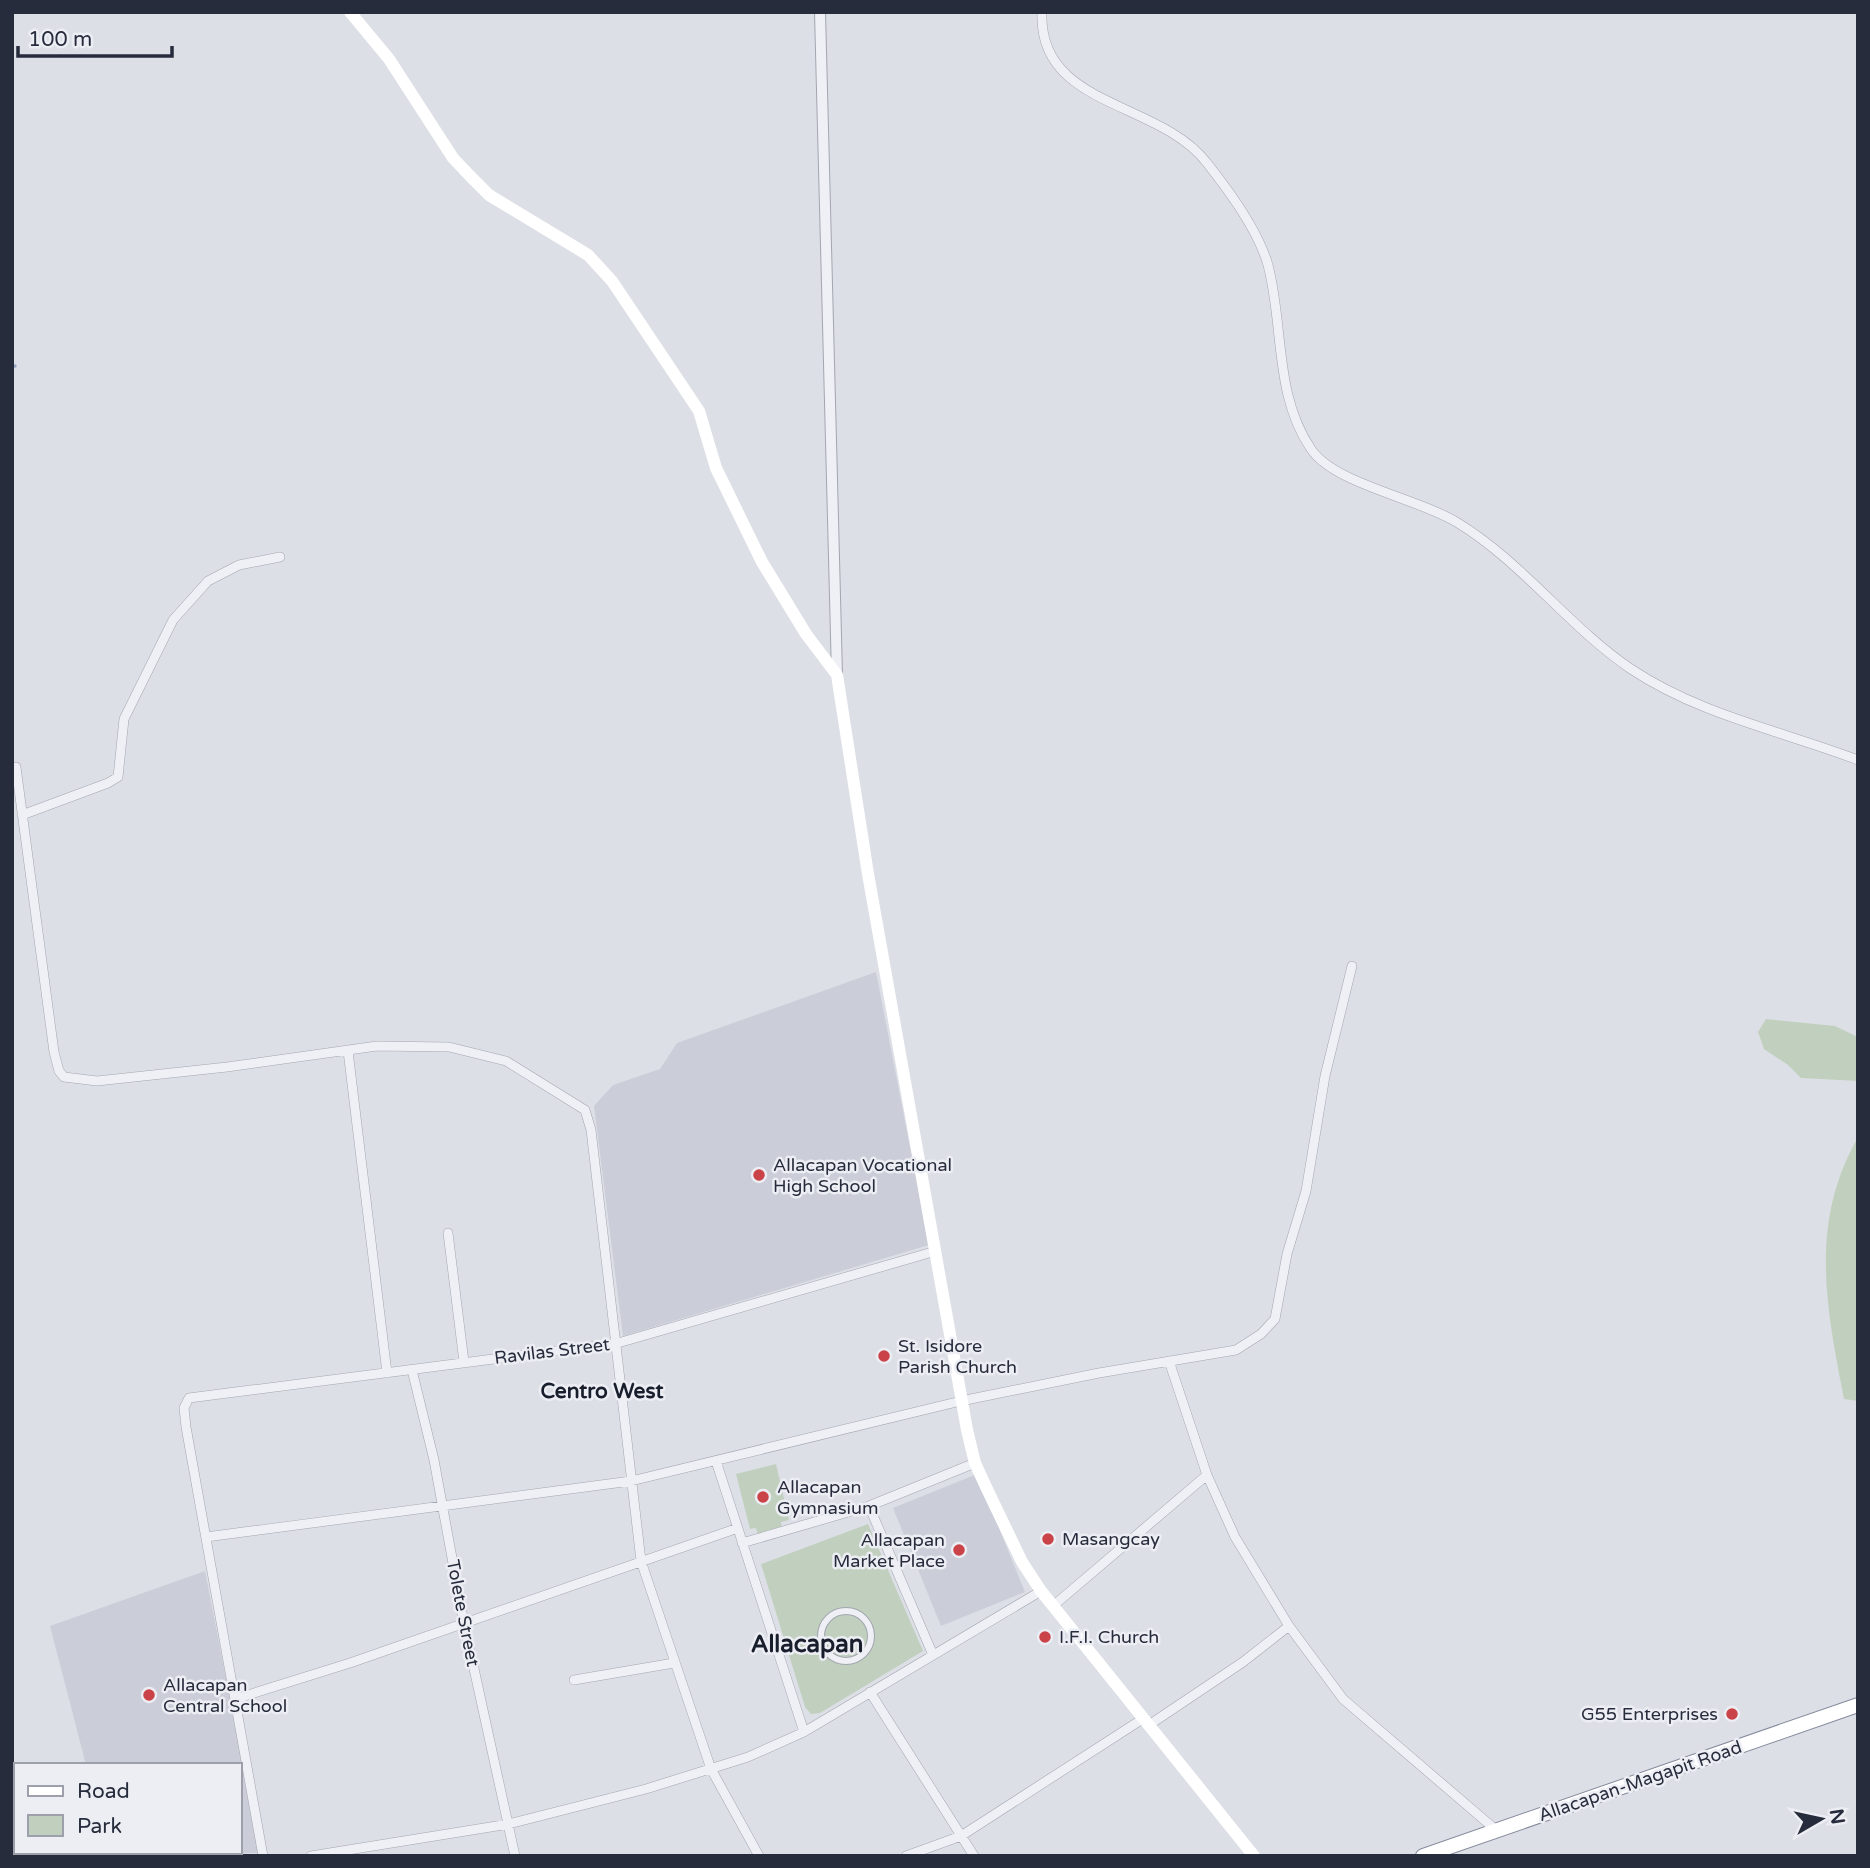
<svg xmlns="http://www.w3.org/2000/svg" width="1870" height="1868" viewBox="0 0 1870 1868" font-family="'Varela Round',sans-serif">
	<rect width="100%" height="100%" fill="#dddfe6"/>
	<path fill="#cbced8" d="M876,972L929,1245L623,1336L594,1106L613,1085L660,1069L677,1043Z
		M977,1474L1025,1592L941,1626L893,1508Z
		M205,1571L260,1853L108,1856L107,1852H240V1765H86L50,1626Z"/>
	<path fill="#c1d0be" d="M1766,1019L1835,1026L1858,1037V1081L1801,1078L1788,1065L1764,1049L1758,1032Z
		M1858,1137V1401L1844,1399C1826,1307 1809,1223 1858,1137Z
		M776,1464L789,1520L781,1522L782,1529L758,1535L756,1528L750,1529L736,1474Z
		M868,1524L923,1651L820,1713L811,1714L805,1707L761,1564Z"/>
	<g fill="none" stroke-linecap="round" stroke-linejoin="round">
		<path stroke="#98a9c6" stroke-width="3.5" d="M12,366H15"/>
		<defs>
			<path id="pedestrian" d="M821 1636a25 25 0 1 1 50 0a25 25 0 1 1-50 0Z"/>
			<path id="minor" d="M1042,12C1038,108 1159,100 1207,163C1229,191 1258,230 1268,265C1284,326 1274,395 1311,449C1334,484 1418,498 1458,523C1522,562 1569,627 1631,669C1700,715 1782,731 1858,760
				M16,767L54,1052L59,1071L64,1077L97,1081L227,1067L377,1046L449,1047L506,1061L585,1110L591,1130L641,1561L711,1769L759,1856
				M22,815L108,783L118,777L124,719L173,620L208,581L239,565L280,557
				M348,1051L387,1373
				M448,1233L464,1362
				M1169,1361L1207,1475L1235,1537L1289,1626L1343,1699L1496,1830
				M412,1370L434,1460L464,1623L515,1856
				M716,1461L804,1732
				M869,1506L933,1655
				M206,1537L631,1481L961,1401L1099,1373L1236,1350L1261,1334L1275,1319L1287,1254L1306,1191L1325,1076L1352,966
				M742,1543L869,1506L975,1463
				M1053,1606L1207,1475
				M574,1680L674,1663
				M870,1692L974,1856
				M235,1699L350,1663L738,1528
				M1149,1725L1243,1662L1289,1626
				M263,1856L186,1427L184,1408L189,1398L618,1343L936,1251
				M311,1856L509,1824L646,1789L748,1757L804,1732L1041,1591
				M906,1856L961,1836L1144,1718"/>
			<path id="tertiary" d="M820,12L837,675"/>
			<path id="trunk" d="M1423,1856L1858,1705"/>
		</defs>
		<use href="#pedestrian" stroke="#a3a6b0" stroke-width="8"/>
		<use href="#minor" stroke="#a3a6b0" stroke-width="10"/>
		<use href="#tertiary" stroke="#a3a6b0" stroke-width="12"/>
		<use href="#trunk" stroke="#848b9c" stroke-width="16"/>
		<use href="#pedestrian" stroke="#eff0f5" stroke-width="6"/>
		<use href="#minor" stroke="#eff0f5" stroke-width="9"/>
		<use href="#tertiary" stroke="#eff0f5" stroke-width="10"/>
		<path stroke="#fff" stroke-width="12" d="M350,12L389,59L453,158L470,176L489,195L588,255L612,281L699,411L716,468L762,562L806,634L837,675L868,874L967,1430L975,1463L987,1489L1022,1562L1041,1591L1254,1856"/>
		<use href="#trunk" stroke="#fff" stroke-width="14"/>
	</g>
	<g fill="#ca4349" stroke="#eceef4" stroke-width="2.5">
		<circle cx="759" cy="1175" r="7"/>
		<circle cx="884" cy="1356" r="7"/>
		<circle cx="763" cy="1497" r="7"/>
		<circle cx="1048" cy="1539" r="7"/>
		<circle cx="959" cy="1550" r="7"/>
		<circle cx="1045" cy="1637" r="7"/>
		<circle cx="149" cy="1695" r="7"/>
		<circle cx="1732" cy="1714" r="7"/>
	</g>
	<g text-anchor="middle" stroke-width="5" stroke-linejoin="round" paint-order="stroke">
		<g font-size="18" fill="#272c3c" stroke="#eceef4" text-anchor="start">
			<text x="773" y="1171">Allacapan Vocational<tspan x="773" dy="21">High School</tspan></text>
			<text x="898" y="1352">St. Isidore<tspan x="898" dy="21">Parish Church</tspan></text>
			<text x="777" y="1493">Allacapan<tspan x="777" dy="21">Gymnasium</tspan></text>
			<text x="1062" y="1545">Masangcay</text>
			<text x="945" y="1546" text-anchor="end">Allacapan<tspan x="945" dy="21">Market Place</tspan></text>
			<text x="1059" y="1643">I.F.I. Church</text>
			<text x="163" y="1691">Allacapan<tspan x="163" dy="21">Central School</tspan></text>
			<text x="1718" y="1720" text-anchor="end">G55 Enterprises</text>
		</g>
		<g font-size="18" fill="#272c3c" stroke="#eceef4">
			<text transform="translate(552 1351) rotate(-7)" y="6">Ravilas Street</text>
			<text transform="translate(463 1613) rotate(79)" y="6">Tolete Street</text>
			<text transform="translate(1640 1781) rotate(-19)" y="6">Allacapan-Magapit Road</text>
		</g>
		<g font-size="21" font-weight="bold" fill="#191e2d" stroke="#eceef4">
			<text x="602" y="1398">Centro West</text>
		</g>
		<g font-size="24" font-weight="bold" fill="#191e2d" stroke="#eceef4">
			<text x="807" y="1652">Allacapan</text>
		</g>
	</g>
	<rect width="1870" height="1868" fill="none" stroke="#272c3c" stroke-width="28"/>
	<rect x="14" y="1763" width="228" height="91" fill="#eceef4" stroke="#9da0aa" stroke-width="2"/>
	<rect x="28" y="1786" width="35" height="10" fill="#ffffff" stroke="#9da0aa" stroke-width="2"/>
	<text x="77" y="1798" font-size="21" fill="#272c3c">Road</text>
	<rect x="28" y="1815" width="35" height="21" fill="#c1d0be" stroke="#9da0aa" stroke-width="2"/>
	<text x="77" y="1833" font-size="21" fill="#272c3c">Park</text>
	<g transform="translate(1821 1819) rotate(81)" stroke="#eceef4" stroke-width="5" paint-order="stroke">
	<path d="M0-5L12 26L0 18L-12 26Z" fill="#272c3c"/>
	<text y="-10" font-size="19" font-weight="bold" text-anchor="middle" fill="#272c3c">N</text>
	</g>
	<path d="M18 46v10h154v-10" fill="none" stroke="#272c3c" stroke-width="3.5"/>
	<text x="28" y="46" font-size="21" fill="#272c3c" stroke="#eceef4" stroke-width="5" paint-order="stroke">100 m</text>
</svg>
